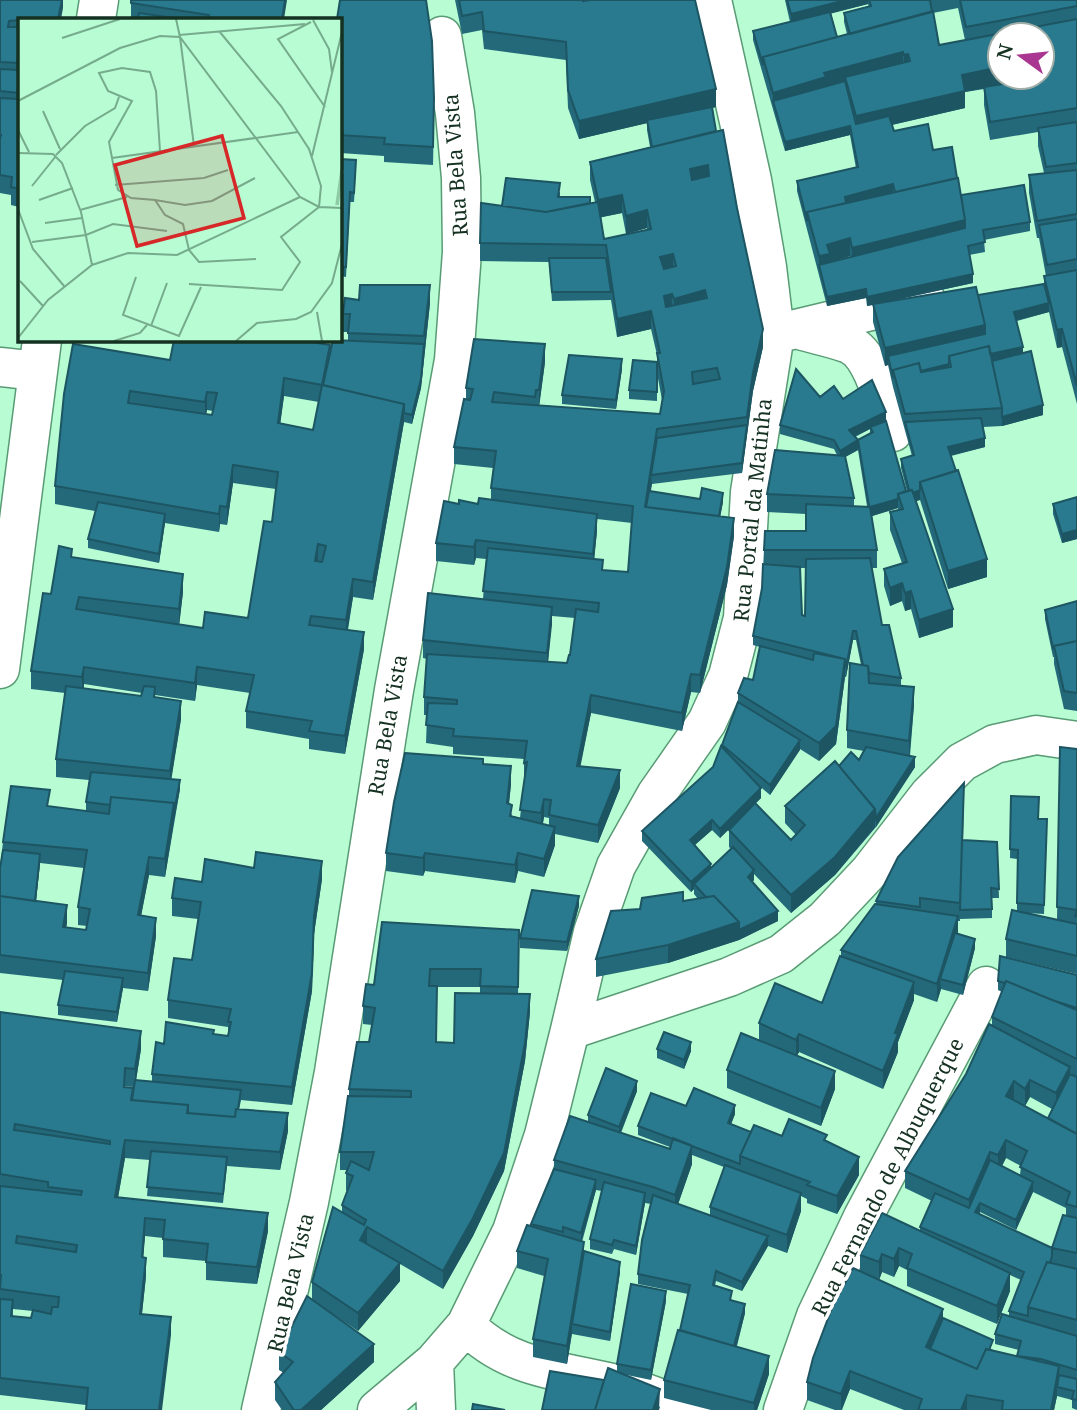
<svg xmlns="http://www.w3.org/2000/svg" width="1077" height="1410" viewBox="0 0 1077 1410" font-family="'Noto Serif',serif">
	<rect width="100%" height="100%" fill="#b7fcd2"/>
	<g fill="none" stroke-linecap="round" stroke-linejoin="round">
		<defs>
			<path id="minor" d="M96,19L99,0
				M800,330C816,335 833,338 849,344C874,355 884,407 893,432
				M775,334L925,298
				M0,367L37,371
				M0,669L42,340
				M570,1030L593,932L616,866L656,795L707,722L728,676L743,618L750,492L775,334L767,267L752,180L712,0
				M466,1325C507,1369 564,1371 620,1385C644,1391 667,1402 692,1410
				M434,1362L436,1410
				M261,1410L309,1202L334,1072L394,690L454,360L462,252L461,178L455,113L442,36
				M377,1410L434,1362L466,1325L512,1231L544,1135L570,1030L729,977L781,954L825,919L870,871L929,795L962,762L995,744L1036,735L1077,741
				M783,1410L816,1316L863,1217L986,986"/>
		</defs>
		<use href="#minor" stroke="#599b75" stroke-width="41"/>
		<use href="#minor" stroke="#fff" stroke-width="38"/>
	</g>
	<path fill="#23697a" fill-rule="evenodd" d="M0,0H63V8L19,19V207L11,205V195L0,193Z
		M455,0H695L716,107L712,108L716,131L737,208L763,347L753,391L742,473L652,484L650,491L723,502L720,516L734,536L727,585L700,693L691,692L682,731L591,713L580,766L620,788L598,843L555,834V845L544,877L518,871L515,883L425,871L423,876L386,871V853L483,764L511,784L509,804L512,816L520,818L524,781V759L453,754V747L426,743L427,715H424V697L427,659L423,658V640L483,599L486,559L476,558L474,565L436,561V543L459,504H478L491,499V488L493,468L454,464V447L466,400V388L545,362L539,405L660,414L662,400L657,373V401L629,399V390L657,362V355L651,329L617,337L611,300L552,301L549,262L480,261V243L502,206L560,192V197L590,203L595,202L590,180V162L650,147L647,130V123L579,139L568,108L566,60L484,49L482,30L462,34ZM622,213L626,234L647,228V230L604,239L601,217ZM597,519L632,523L628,572L603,570L594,559L597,531ZM552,616L575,618L570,655L567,663L548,662ZM544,817L549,818V826L543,824Z
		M785,0H1077V404L1062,347L1057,348L1049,312L1017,321L1023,353L1043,415L1002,426L983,427L985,447L951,456L987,577L948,589L920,500L915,501L953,627L919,638L911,609L905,611L902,601L890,606L884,586V569L902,563L890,530V512L898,510V508L872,516L877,550V568H872L882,625L901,678V686L914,705L910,756L915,767L876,827L835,875L791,913L754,874V880L752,882L778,921L739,940L668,963L596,977V959L640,909L698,899L694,894V889L691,892L642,841V831L713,767L722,747L738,702V693L753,680L760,647L753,645V636L762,588L764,550L806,531V514L767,512V494L837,455L834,449L780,434V425L820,397L843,399L886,422L906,491H907L901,468V459L912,456L893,387L888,365L885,366L873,322V305L867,306L866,298L827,306L797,191V181L856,168L850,135L785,151L753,40V31L790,22ZM868,4L869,7L844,13V22L847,34L837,37L831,13ZM958,8L965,40L939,45L933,13ZM1000,35L1042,77H1000ZM984,89V105L990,140L1038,132V146L1044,173L1029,175V193L1037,238H1039L1046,276H1044V284L978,295L891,301L973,283L969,255L985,252L984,240L1030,231V222L961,195L957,178L933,150L894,131L892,125L965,108V92ZM850,256V257L830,262ZM870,429V433L858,440L855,437ZM858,450L867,506H854V498L845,457ZM800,568H805V616L802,615ZM853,640H856L861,665L847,730V748L864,751L859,760L839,766L785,806V823L796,835L791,840L755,804L761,798L756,783L770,795L800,749L819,761L836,744L845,677H846ZM736,822L729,830V847L731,849L711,868L695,845L712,830L720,838Z
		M131,3L284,19H131Z
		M340,19L434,116L433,165L384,162V156L340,153Z
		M340,159L356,169L354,202H350L346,277L340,276Z
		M359,300L430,303L421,388L412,424L404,422L373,600L353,597L348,630L364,649L345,754L309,749V739L246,728V711L250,693L197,685L195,701L155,695V698L181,719L171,779L180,789L165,877L149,875L141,915L156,936L148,991L123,988L117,1022L58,1015V1005L63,980L0,973V868L3,842L50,807L109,814L86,811V802L89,780L56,777V759L65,693L31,689V671L51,594L72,558L183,592L179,624L203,628L248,618L272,522L276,489L233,483L227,525L220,524L219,532L165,523L159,563L88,548V539L95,511L55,504V486L64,394L170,360L174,341L167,340H299L330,353L348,341V332H343V314ZM284,396L319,402L313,430L280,423ZM207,410L213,411L212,415L206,414ZM84,684L142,693L141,696L84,689ZM40,863L84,868L78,907V925L87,926L86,930L66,927L67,923L36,901Z
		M622,369L616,409L562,404V395Z
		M1077,497V539L1062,543L1053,514V504Z
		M1077,601V711L1064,709L1054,664V657H1053L1045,619V610Z
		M1060,747L1077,749V974L1006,957V939L1017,911V859L1010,858L1011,796L1039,819H1047L1044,914L1027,913L1057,920Z
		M964,801L963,841L997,842L999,898H992V918L960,919V921H958V934L975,948L963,995L941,989L937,1002L914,994V1000L898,1042V1052L883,1089L799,1052L797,1056L835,1089L821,1126L727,1088V1070L759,1041V1023L822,1003L841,957V950L876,904V901Z
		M322,879L314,934L312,991L292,1105L241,1100L239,1110L288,1131L280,1170L227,1166L223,1203L147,1196L150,1160L125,1158L118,1197L268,1231L257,1284L206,1280V1261L163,1257V1238L145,1236L143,1257L146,1276L142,1314L171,1335L86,1405L0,1395V1012L141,1049L136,1080L152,1082V1074L164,1044L214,1034L228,1036V1027L168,1018V1000L192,960L198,919L172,916V898L202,882ZM125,1086L134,1087L133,1093L125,1087ZM13,1309L33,1311L31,1318L13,1316Z
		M579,906L567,951L520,948V938Z
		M382,922L519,947L518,994L530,1012L525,1061L504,1171L473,1236L443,1289L400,1264V1281L358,1331L328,1311L374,1362L321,1410H282L275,1400V1382L284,1373L279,1370V1352L312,1299V1282L342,1213V1205L347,1191L346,1190V1173L347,1170H340V1152L349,1096V1089L369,1042L372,1025L363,1024V1006L374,985ZM437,987H480V994L454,1043L437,1042Z
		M1077,975V1077L1070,1073V1075L1077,1077V1410L1072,1408V1400L1057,1396L1054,1410H904L850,1389L842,1410H835L807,1400V1382L860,1272V1255L920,1231V1227L932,1201L905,1188V1171L966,1074L992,1026V1017L1002,992L998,990V981ZM1030,1097L1052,1109L1048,1118L1025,1106ZM1006,1158L1021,1166L1020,1175L1002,1166ZM1033,1192L1066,1208V1215L1052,1248L979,1214L980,1212L1016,1230ZM899,1266L907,1270V1286L997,1324L1010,1291V1275L1021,1280L1009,1311V1316L995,1334V1344L1019,1350L1017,1357L993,1351V1350L943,1318L879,1280L882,1272L894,1277Z
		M657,1049L691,1051L684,1069L657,1058Z
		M637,1091L621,1133L670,1149V1147L638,1135V1126L686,1106L735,1114L731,1124L751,1132L827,1141L859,1175L837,1214L807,1203V1199L801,1196V1211L787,1253L768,1246L742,1291L716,1281L715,1286L732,1300L745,1313L737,1346L769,1374L757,1410H711L664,1398V1380L680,1330L688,1294L638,1284V1274L651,1204L645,1203L636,1255L614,1249L612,1254L590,1249V1239L602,1191L596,1190L582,1242L584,1251L620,1272L610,1341L572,1334V1333L567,1364L533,1357V1339L544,1276L517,1268V1251L531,1226L554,1169V1160L588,1122V1115ZM692,1155L724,1167L710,1207V1216L678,1204L692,1164Z
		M666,1301L651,1380L622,1374L660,1407L659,1410L604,1380L617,1372V1364Z"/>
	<path fill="#1d5563" d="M62,0H63V8L61,19H58Z
		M285,0H287L284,19H282Z
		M846,0H868V4L791,24V14Z
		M903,52V69L845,77V85L773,101V93L824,73Z
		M908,54V72L904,73V55Z
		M1000,67V77H1006V84L965,92V108L856,133V116L962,75Z
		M716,89V107L579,139V121Z
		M850,126V135L785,151V142Z
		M708,165V183L690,187V169Z
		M893,184V194L845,206V197Z
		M622,195V213L598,218V200Z
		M647,210V228L626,234V216Z
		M965,220V238L852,266V248Z
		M850,238V256L830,262V272L819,265V274V256L827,245Z
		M673,254V272L660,275V257Z
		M973,274V283L867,306V297Z
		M430,285V303L421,388L412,424V415L424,344Z
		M866,289V298L827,306V297Z
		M705,290V308L674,316V299Z
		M672,294V312L664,314V296Z
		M1049,303V312L1014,321V312Z
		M651,311V329L617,337V319Z
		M985,325V343L888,356V365L885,366V348Z
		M763,329V347L753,391L747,435V417L753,373Z
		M1062,329V347L1057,348V330Z
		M545,344V362L539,408V390Z
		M330,345V363L322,403V385Z
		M1023,347V356L951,373V364Z
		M622,359V369L616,409V400Z
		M949,364V374L895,377Z
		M284,378V396L278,441V423Z
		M207,392V410L205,420V402Z
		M404,404V422L373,600V582Z
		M1043,405V415L1002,426V417Z
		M886,412V421L870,427V429L849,439V430Z
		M747,425V435L742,473V463Z
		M657,429V447L651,475L652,484L647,516L645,507Z
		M985,438V447L948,456V447Z
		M858,440V450L840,460V451Z
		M233,465V483L227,525V507Z
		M920,490V500L910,503V493Z
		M723,493V502L717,534V525Z
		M898,499V508L869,517V507Z
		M220,506V524L219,532V514Z
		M165,514V523L159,563V554Z
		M597,514V531L593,572V554Z
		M734,518V536L727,585L700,693V675Z
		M1077,530V539L1062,543V534Z
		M476,540V558L474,565V547Z
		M318,544V562L315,561Z
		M987,559V577L948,589V571Z
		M183,574V592L179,627V609Z
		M353,579V597L346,638V620Z
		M902,583V601L890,606V588Z
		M911,591V609L905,611V593Z
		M552,607V625L547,671V653Z
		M953,609V627L919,638V620Z
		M853,631V640L846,677V668Z
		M364,632V649L345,754V736Z
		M845,659V677L836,744L819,761V743Z
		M84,667V684L82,695V677Z
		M197,667V685L195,701V683Z
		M691,674V692L682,731V713Z
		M914,687V705L909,759V741Z
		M591,695V713L577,784V766Z
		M181,701V719L170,788V771Z
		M800,740V750L770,795V785Z
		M915,757V767L876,827V818Z
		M511,766V784L507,821V803Z
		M620,770V788L598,843V825Z
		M180,780V789L174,821V812Z
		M761,788V798L720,838V829Z
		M544,799V817L541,831V813Z
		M174,803V821L165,877V859Z
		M875,809V827L835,875L791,913V895Z
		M712,820V830L690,849V840Z
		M555,827V845L544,877V859Z
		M425,853V871L423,876V858Z
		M518,853V871L515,883V865Z
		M40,854V864L34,919V909Z
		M149,857V875L138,932V915Z
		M322,861V879L314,934L312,991L292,1105V1087Z
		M711,864V873L694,884V889L691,892V882Z
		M754,870V880L748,887V877Z
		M579,896V906L567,951V942Z
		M67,905V923L63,945V927Z
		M778,911V921L739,940L668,963V945L739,922Z
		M958,916V934L940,979L941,989L937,1002V984Z
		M156,918V936L148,991V973Z
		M975,939V948L963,995V985Z
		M123,978V988L117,1022V1012Z
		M914,982V1000L898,1042V1052L883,1089V1071L895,1033Z
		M530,994V1012L525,1061L504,1171L473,1236L443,1289V1271Z
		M141,1031V1049L135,1087V1069Z
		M799,1034V1052L796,1057V1040Z
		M691,1042V1051L684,1069V1060Z
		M1070,1067V1084L1056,1111V1093Z
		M835,1071V1089L821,1126V1108Z
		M1030,1080V1097L1025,1106V1089Z
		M637,1081V1091L619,1136V1127Z
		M1014,1081V1099L1006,1114V1096Z
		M735,1105V1114L728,1132V1123Z
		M288,1113V1131L280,1170V1152Z
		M125,1140V1158L115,1215V1197Z
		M1006,1140V1158L998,1173V1155Z
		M692,1146V1164L675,1213V1195Z
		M990,1152V1170L969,1218V1200Z
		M859,1157V1175L837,1214V1196Z
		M596,1180V1190L581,1242V1233Z
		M1033,1182V1192L1016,1230V1220Z
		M645,1193V1203L636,1255V1246Z
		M801,1193V1211L787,1253V1235Z
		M980,1203V1212L975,1221V1212Z
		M268,1213V1231L257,1284V1267Z
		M145,1218V1236L142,1275V1257Z
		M367,1227V1245L360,1240Z
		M768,1236V1246L742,1291V1282Z
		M584,1242V1260L572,1324V1333L567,1364V1346Z
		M899,1248V1266L894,1277V1259Z
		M882,1254V1272L879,1280V1262Z
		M146,1258V1276L140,1331V1314Z
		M620,1262V1272L610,1341V1332Z
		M400,1263V1281L358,1331V1313Z
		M1010,1273V1291L997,1324V1306Z
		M666,1291V1301L651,1380V1370Z
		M745,1304V1313L732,1363V1353Z
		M943,1309V1327L930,1357L926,1347Z
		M171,1317V1335L162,1410H159Z
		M374,1344V1362L321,1410H301Z
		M769,1356V1374L757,1410H754V1403Z
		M1059,1366V1384L1057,1387V1396L1054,1410H1051Z
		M850,1371V1389L841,1410V1394Z
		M660,1389L659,1410H653Z
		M967,1395V1410H961Z"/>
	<path fill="#297a8e" stroke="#1d5563" stroke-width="2" fill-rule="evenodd" d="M0,0H62L58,19H19V20L9,21L8,27H19V63L0,62Z
		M131,0H285L282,19H208L209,15L131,3Z
		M340,0H426L432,41L434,98L433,147L384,144L385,138L340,135V138V19H337Z
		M459,0H583V1L590,0H695L716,89L579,121L568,90L566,42L484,31L482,12L462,16Z
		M787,0H846L791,14Z
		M869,0H930L932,12L850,34L844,13L871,6Z
		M960,0H1077V6L966,27Z
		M933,11L939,45L1077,19V108L990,122L984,87L1010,83L1009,77H1042V35H1000V67L962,75L965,91L856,116L845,77L910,61L908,54L904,55L903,52L824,73L826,77L773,93L763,57Z
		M830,12L837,37L763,57V65L753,31Z
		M139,13L181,19H138Z
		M0,69L19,70V93L0,91Z
		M845,81L856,124L889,116L894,131L928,124L933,150L952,147L957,178L895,192L893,184L845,197L846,203L807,212V221L797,181L858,167L850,126L785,142L773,101Z
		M0,98L19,99V138L18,145H19V189L11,187L12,177L0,175V139L1,135H0Z
		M712,107L716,131L652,147L647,120Z
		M1077,122V163L1046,167L1038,128Z
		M723,130L737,208L763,329L753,373L747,417L657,429L645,507L734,518L727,567L700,675L691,674L682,713L591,695L577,766L620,770L598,825L549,815L551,800L544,799L541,813L520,810L527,762L524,763L527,741L453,736L454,729L426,725L428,703L457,704V700L424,697L427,654L567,663L569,655H570L576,609L598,612L599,603L483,591L488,548L603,560L602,570L628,572L633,506L491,488L496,451L454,447L464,399L470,400L473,389L466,388L474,339L545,344L539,390H536L535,397L494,392L492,402L660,414L664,391L657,353H660L651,311L617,319L606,245L480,243L481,203L546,212L598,202L604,239L651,229L647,210L626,216L622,195L598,200L590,162ZM708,165L709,176L692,180L690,169ZM673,254L676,266L664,269L660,257ZM705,290L707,298L666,307L664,296L672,294L674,299ZM717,368L720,379L693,384L692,372Z
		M340,159L356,160L354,193L350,192L346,267L340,266Z
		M1077,170V214L1037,221L1029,175Z
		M506,178L560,183L558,197H590V203L546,212L502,206Z
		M958,178L965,220L852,248L850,238L827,245L830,254L819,256L807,212Z
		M1024,185L1030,222L983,230L985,242L968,246L973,274L867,297L866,289L827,297L819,265L965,228V220L961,195Z
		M1077,219V259L1047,265L1039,225Z
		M549,258H606L611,292H552Z
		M1077,270V386L1062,329L1057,330L1044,276Z
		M1044,284L1049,303L1014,312L1023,347L990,354L989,346L949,356V364L921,371L919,363L893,370V378L888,356L985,334V325L978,295Z
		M360,285H430L424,336L348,333L350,314H343L345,298L359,300Z
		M976,287L985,325L885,348L873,304Z
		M174,340H299L330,345L322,385L284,378L278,423L313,430L322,385L404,404L373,582L353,579L346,620L311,616L309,625L364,632L345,736L309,731L312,721L246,711L254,675L197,667L195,683L84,667L82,677L31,671L43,593L51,594L59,546L72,549L71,557L183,574L179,609L79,597L76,609L203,628L205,612L248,618L264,521L272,522L278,472L233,465L227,507L220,506L219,514L55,486L64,394L73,344L170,360ZM130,391L205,402L207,392L217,393L212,415L128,403ZM318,544L326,546L322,562L315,561Z
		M333,340L424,344L421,379L412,415L404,413V404L323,385Z
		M989,346L1002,408L905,414L893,370L919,363L921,372L951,367L949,356Z
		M1031,351L1043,405L1002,417V408L992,361Z
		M569,355L622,359L616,400L562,395Z
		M633,360L657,362V392L629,390Z
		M796,369L820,397L834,386L843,399L872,380L886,412L849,430L858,440L873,432L870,427L886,421L906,491L898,494V499L870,507L869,506L858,440L840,451L834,440L780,425Z
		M981,418L985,438L948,447L956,471L920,482V490L913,493L912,490H909L901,459L914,455L905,422Z
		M747,425L742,463L651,475L657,438Z
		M775,450L845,456L854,498L767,494Z
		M958,470L987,559L948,571L920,482Z
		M702,488L723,493L719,516L646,507L649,491L700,499Z
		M912,490L953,609L919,620L911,591L905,593L902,583L890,588L884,569L907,562L890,512L903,509L898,494Z
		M1077,497V530L1062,534L1053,504Z
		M479,498L597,514L593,554L476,540L474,547L436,543L444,501L459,504V500L478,504Z
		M98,502L165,514L159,554L88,539Z
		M806,504L870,507L877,550H764L765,531H806Z
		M870,558L882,625H889L901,678L869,673L868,666L863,665L856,631H853L846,668L845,659L753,636L762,588L763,564L800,567L802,615L805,616L806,559Z
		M428,593L552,607L547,653L423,640Z
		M1077,601V641L1054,646L1053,648L1045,610Z
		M1077,641V693L1064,691L1054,646Z
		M760,646L813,660L814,653L845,659L836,726L819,743L738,693L744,678L753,680Z
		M850,663L868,666L869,683L914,687L909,741L847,730Z
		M66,686L141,696L144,686L155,687L154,697L181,701L170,771L56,759Z
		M738,702L800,740L770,785L722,745Z
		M721,746L761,788L720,829L712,820L690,840L711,864L691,882L642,831L713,767Z
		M866,747L915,757L876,818L875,809L839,766L851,752L859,760Z
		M1060,747L1077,749V917L1075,916L1077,910L1057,907Z
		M405,753L483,759V764L511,766L507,803L512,805L510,816L555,827L544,859L518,853L515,865L425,853L423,858L386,853L394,802Z
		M835,761L875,809L835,857L791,895L729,830L755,803L791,840L805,825L785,806Z
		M91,772L180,780L174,812V803L111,797L110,805L86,802Z
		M964,783L960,903L920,898V907L876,901L898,857Z
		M11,786L50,790L47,806L109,814L111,797L174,803L165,859L149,857L138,915L156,918L148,973L0,955V896L67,905L63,927L86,930L90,909L78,907L87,850L3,842Z
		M1011,796L1039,797L1038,819H1047L1044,905L1017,903L1018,850L1010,849Z
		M962,840L997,842L999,889L991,888L992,909L960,910Z
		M733,847L754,870L748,877L778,911L739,930V922L714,896L706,897L694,884Z
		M3,850L40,854L35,901L0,896V868Z
		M256,852L322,861L314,916L312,973L292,1087L152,1074L156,1042L164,1044L166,1022L214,1030L213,1034L228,1036L231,1022H228L231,1009L168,1000L174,958L192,960L201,902L172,898L175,878L202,882L205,859L254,868Z
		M532,890L579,896L567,942L520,938Z
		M683,892V901L714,896L739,922L668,945L596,959L611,911L640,909L642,898Z
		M875,904L958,916L937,984L841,950Z
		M1012,910L1077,924V956L1006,939Z
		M382,922L519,930L518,987L480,986L481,969H430L429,986H437L436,1042L454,1043L455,993L530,994L525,1043L504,1153L473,1218L443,1271L367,1227L360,1240L400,1263L358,1313L312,1282L333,1207L364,1225L366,1220L342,1205L353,1176L346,1173L351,1161L369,1170L374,1152H340L348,1096L411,1097V1091L349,1089L357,1042H369L375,1008L363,1006L366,984L374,985Z
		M955,933L975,939L963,985L940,979Z
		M840,956L914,982L895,1033L898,1034L883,1071L799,1034L796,1040L759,1023L775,983L822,1003Z
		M1000,956L1077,975V1008L1052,1000L1006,981L1005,983L998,981Z
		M65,971L123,978L117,1012L58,1005Z
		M1006,981L1077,1010V1059L992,1017Z
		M0,1012L141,1031L135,1069L125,1068L124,1087L133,1088L131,1100L188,1105L187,1113L235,1117L236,1109L288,1113L280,1152L125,1140L115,1197L268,1213L257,1267L206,1262L208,1244L163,1239L165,1220L145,1218L142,1257L146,1258L140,1314L171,1317L159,1410H86L88,1388L0,1378V1299L13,1300L11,1316L31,1318L33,1310L51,1314L52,1307H58L59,1297L0,1289L1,1275L0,1274V1186L81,1195L82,1191L48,1187V1182L0,1174ZM15,1124L110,1141V1144L14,1130ZM17,1236L77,1245L76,1252L16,1243Z
		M989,1024L1070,1067L1056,1093L1030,1080L1025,1089L1014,1081L1006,1096L1077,1134V1207L1066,1204L1070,1192L1020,1167L1027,1151L1006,1140L998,1155L990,1152L969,1200L905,1171L966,1074Z
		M664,1032L691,1042L684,1060L657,1049Z
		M741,1033L835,1071L821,1108L727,1070Z
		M606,1068L637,1081L619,1127L588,1115Z
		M1070,1074L1077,1077V1134L1048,1118Z
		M135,1080L241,1090L238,1109H236L235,1117L188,1113V1105L132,1100Z
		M694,1088L735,1105L728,1123L751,1132L740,1156V1164L638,1126L651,1093L686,1106Z
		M570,1116L670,1149L673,1138L691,1145L692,1146L675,1195L653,1187L554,1160Z
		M789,1119L827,1135L824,1140L859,1157L837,1196L807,1185L810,1182L740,1156L754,1125L782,1136Z
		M151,1151L227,1157L223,1194L147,1187Z
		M990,1160L1033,1182L1016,1220L980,1203L975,1212L1052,1248V1256L1050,1263L1047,1262L1028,1307V1316L1009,1311L1024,1272L920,1227L935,1193L969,1208Z
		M725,1165L801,1193L787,1235L710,1207Z
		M554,1169L596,1180L581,1233L563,1227V1232L531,1224Z
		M604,1182L645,1193L636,1246L614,1240L612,1245L590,1239Z
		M653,1195L768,1236L742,1282L716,1271L713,1285L732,1291L730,1300L745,1304L734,1346L680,1330L690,1285L638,1274L642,1240Z
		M882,1213L1010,1273L997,1306L907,1268L912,1254L899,1248L894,1259L882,1254L879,1262L860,1255Z
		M1063,1215L1077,1218V1253L1052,1248Z
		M527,1225L584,1242L567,1346L533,1339L548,1259L517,1251Z
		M584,1251L620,1262L610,1332L572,1324Z
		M1047,1262L1077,1269V1320L1028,1307Z
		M853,1268L943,1309L926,1347L977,1369L986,1349L1059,1366L1051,1410H1002L1003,1401L967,1395L961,1410H918L922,1399L850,1371L841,1394L807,1382L813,1358L832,1308Z
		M631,1284L666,1291L651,1370L617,1364Z
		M307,1296L374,1344L301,1410H294L275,1382L293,1362L279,1352Z
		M1002,1314L1077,1336V1370L1041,1359L1017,1356L1021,1341L995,1334Z
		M943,1318L993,1340L989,1350L986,1349L977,1369L930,1349Z
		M678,1330L769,1356L754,1403L664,1380Z
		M608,1368L660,1389L653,1410H595Z
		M550,1371L604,1380L595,1410H542Z
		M1059,1375L1077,1379V1400L1072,1399L1074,1391L1057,1387Z
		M473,1404L505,1410H472Z"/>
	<g text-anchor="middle" stroke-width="7" stroke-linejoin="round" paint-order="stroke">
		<g font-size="21" fill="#153122" stroke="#fff">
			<text transform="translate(456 165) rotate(-94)" y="7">Rua Bela Vista</text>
			<text transform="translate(753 510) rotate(-84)" y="7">Rua Portal da Matinha</text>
			<text transform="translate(388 725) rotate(-80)" y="7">Rua Bela Vista</text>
			<text transform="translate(888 1177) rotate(-63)" y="7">Rua Fernando de Albuquerque</text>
			<text transform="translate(291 1283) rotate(-77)" y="7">Rua Bela Vista</text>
		</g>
	</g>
	<g transform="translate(18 18)">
		<rect width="324" height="324" fill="#b7fcd2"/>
		<path fill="none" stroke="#8ecba6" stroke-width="3.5" d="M319,187L324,152"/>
		<path fill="none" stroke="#76ab8c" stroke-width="2" d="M158,1L162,19L282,179L301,189L324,190M295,2L311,31L314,54M293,4L260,21L307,89M161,17L287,6M44,20L102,1M0,83L102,30L142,18L162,19L176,128M25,93L42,131M0,112L11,134M142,133L138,73L132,54L104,50L81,55L90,73L114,83L91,124L100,172L113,180L137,182L147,197L165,206L171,232L181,244L238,241M0,135L35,136L44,145L63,194L74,247M38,137L67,108L97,90L101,79M294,138L324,14M94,140L280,114M97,167L186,160L210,152M14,168L38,138M21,182L55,170M137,182L167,187L194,183L237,160M0,191L15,231L46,268M62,192L109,179M27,205L64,200M14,224L68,217L95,206L149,213M118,259L105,297L161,318L183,269M2,263L25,288M171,266L264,272L282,244L263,219L301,189L303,168L291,131L263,88L201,13M299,294L304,323M133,308L149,265M0,320L30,282L74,247L110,235L159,237L282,179M96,323L122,315L129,307M218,323L239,305L278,301L293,294L314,265L324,226"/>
		<path fill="#d62828" fill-opacity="0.15" stroke="#d62828" stroke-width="3.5" d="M204,118L226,200L119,228L97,147Z"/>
		<rect width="324" height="324" fill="none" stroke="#153122" stroke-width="3.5"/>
	</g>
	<g transform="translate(1021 56) rotate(285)"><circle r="33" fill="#ffffff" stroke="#a1ada7" stroke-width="2"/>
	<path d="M0-5L12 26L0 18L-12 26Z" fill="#a93690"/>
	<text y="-10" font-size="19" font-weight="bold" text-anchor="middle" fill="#153122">N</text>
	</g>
</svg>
